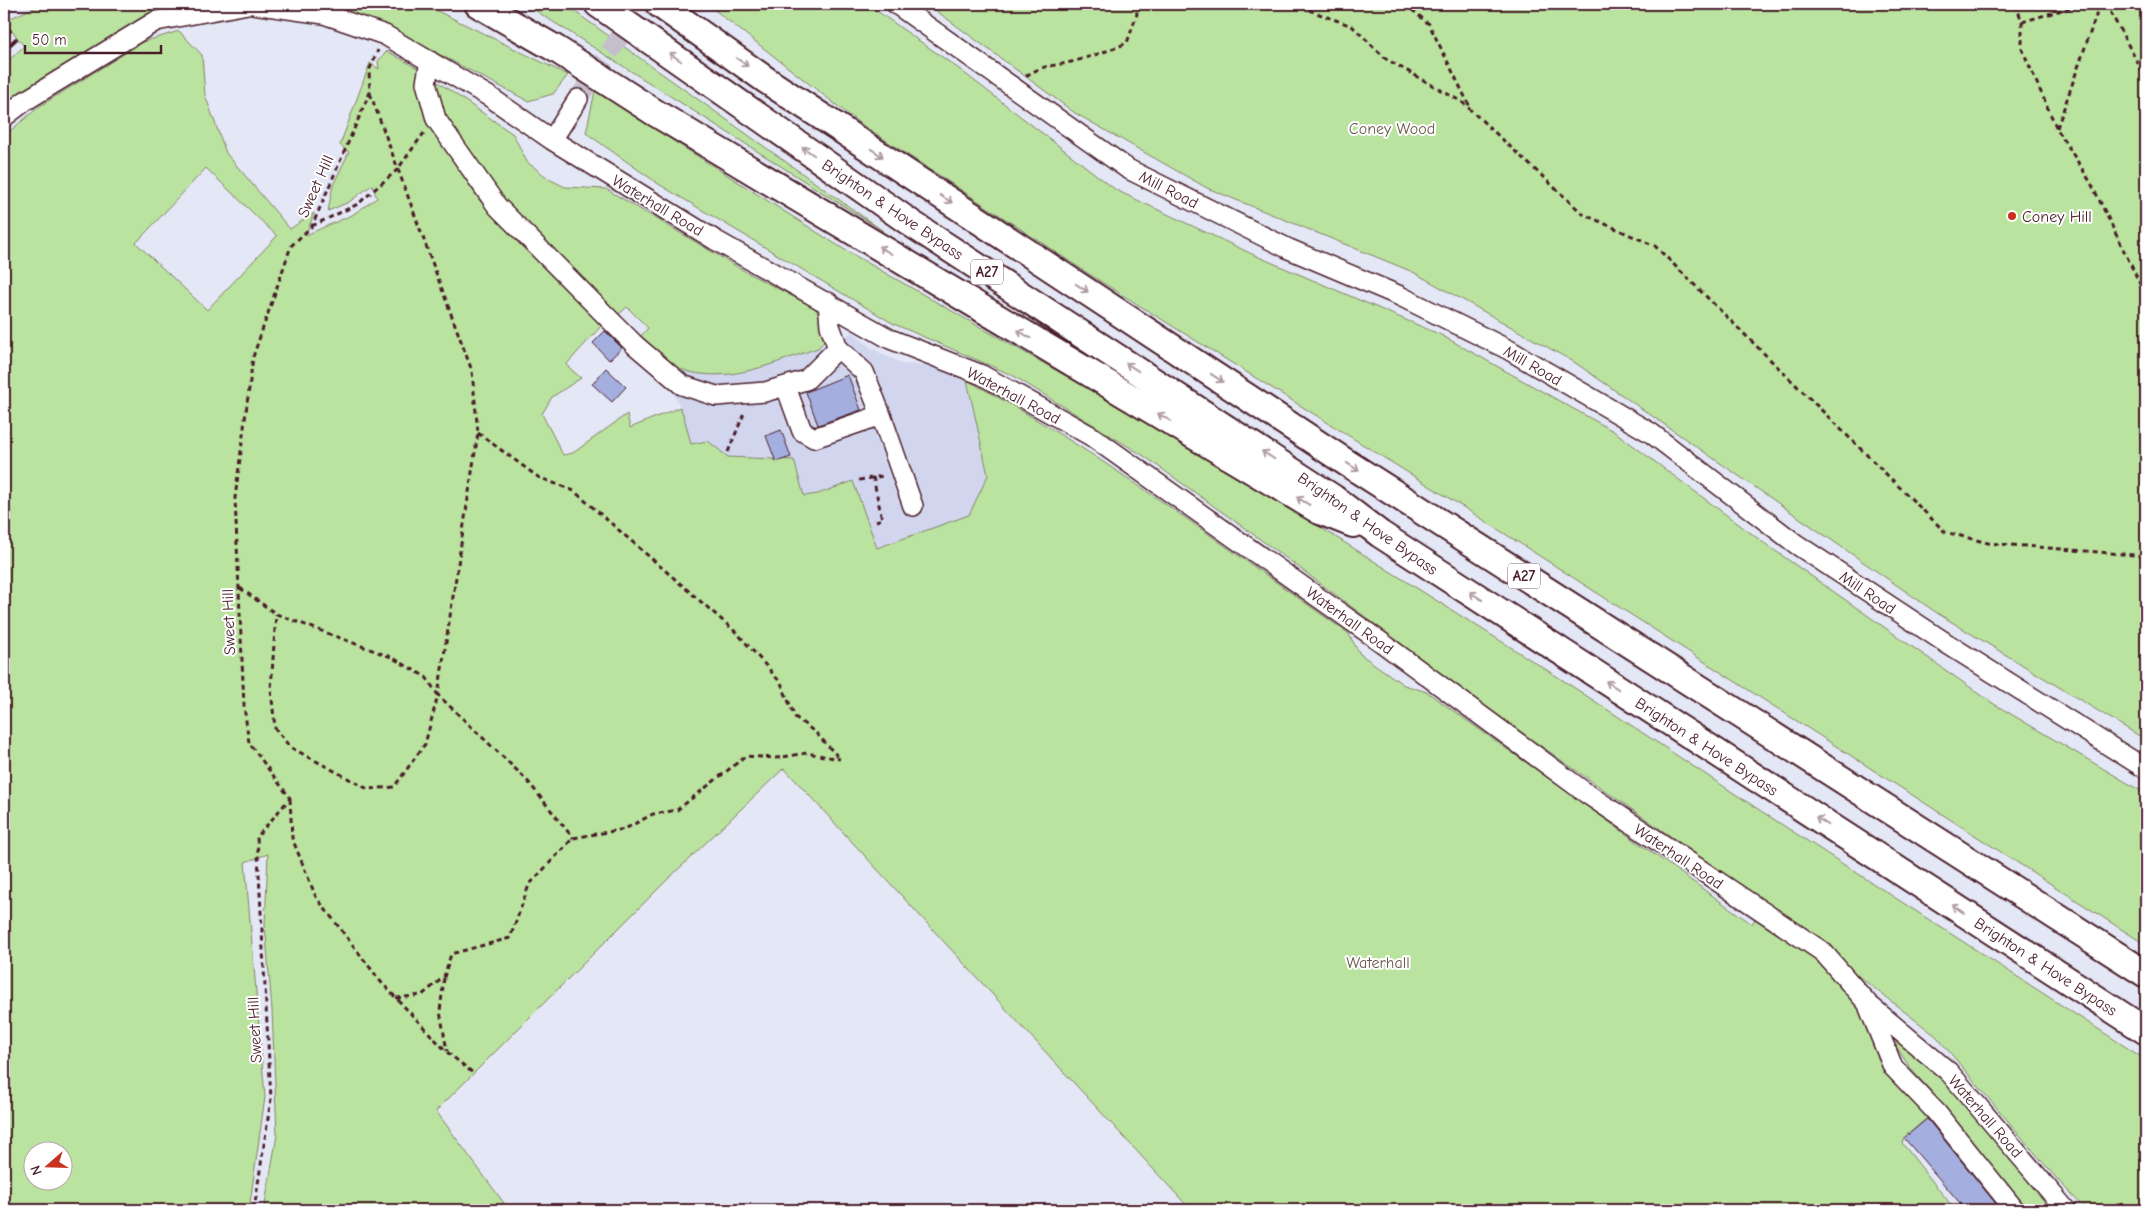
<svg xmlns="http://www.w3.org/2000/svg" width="2150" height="1214" viewBox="0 0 2150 1214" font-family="'Comic Neue',sans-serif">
	<rect width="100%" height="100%" fill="#e4e7f5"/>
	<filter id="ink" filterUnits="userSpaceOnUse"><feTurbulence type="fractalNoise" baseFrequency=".02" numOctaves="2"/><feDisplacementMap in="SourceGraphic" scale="10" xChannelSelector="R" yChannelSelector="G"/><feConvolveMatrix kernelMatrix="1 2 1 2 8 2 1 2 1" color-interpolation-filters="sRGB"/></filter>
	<g filter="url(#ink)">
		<path fill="#d1d6ee" d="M853,332L871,348L902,364L942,367L967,380L988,475L969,516L877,548L853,482L818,494L803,496L794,460L728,457L708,441L690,445L684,417L680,407L674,394L660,380L674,365L682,370L818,348Z"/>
		<path fill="#bae39f" stroke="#828165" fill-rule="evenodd" d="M42,4H216L153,16L4,103V65L24,46L4,21Z
			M319,4H423L568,75L553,94L528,101L376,21Z
			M525,4H564L883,231Z
			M707,4H867L959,69L1116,190L1254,255L1441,335L1615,432L1764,543L1994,704L2146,794V945L1460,505L1092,276L858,122Z
			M927,4H2146V740L1937,613L1574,362L1413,272L1207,188L1075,113Z
			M179,31L202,55L205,95L226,153L290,229L314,213L306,235L352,215L377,198L372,185L349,202L328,211L333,185L349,152L340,145L370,63L379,69L378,61L387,51L419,69L513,134L527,162L549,179L565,187L606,189L746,272L815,308L820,316L824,342L818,348C776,362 728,385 683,370C670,366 652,346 641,336L648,328L627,307L618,315L443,141L449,155L480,201L602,325L566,365L581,378L552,397L542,414L563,455L573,453L627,414L630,428L680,407L684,417L691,444L708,441L728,457L794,460L804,496L818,494L853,481L877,548L969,515L988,475L967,380C1101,452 1223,546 1348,633L1360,654L1404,685L1427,692L1752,924L1757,915L1810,953L1859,1003L1888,1068L1927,1118L1904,1138L1902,1143L1955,1210H1191L784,768L667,880L436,1111L509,1210H264L277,1135L272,1010L265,924L268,854L245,862L265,1097L249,1210H4V136L40,106L143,42ZM206,168L277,236L207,310L136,243ZM32,1152H62V1182H32Z
			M595,91L845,250L1101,396L1315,524L1561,679L1764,813L2146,1060V1210H2086L2057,1179L1936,1036L1857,975L1814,936L1505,721L1282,555L1144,456L1012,375L894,324L660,185L586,133Z
			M1896,1038H1908L2055,1210H2028L1930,1090L1910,1068L1896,1046Z"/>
		<path fill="#a4afdf" stroke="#4a1f2b" d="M605,331L622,348L609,360L593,343Z
			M606,368L626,387L612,402L592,384Z
			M848,375L861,410L818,425L806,392Z
			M781,430L791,457L776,462L766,436Z
			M1927,1119L1929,1121L2001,1210H1966L1904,1138Z"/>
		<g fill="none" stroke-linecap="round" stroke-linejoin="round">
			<path stroke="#c5bfcd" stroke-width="19" stroke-dasharray="19 9" stroke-linecap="butt" d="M578,99L642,4"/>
			<defs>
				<path id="minor" d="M253,4L324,14L385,35L490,97L552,140L715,240L890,339L982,375L1091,436L1381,642L1586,793L1823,952L1868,1004L1949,1072L2066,1210
					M896,4L1128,169L1289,249L1400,296L1509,350L1651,433L1796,544L1949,645L2146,769
					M430,61L426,83L436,119L497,206L635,345L682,385L716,396L765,392L806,380L838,348L830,326L828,302
					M4,117L25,101L156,21L248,4
					M552,140L578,99
					M838,348L864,372L881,415L913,506
					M786,387L802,431L814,438L881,415
					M1869,1008L1893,1067L1936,1112L2015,1210"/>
				<path id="highway" d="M478,4L556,49L654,112L1320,511L1353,524
					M598,4L912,224L1333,498L1380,534L2146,1031
					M659,4L766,80L1347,463L2146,974"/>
			</defs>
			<use href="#minor" stroke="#4a1f2b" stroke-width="22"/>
			<use href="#highway" stroke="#4a1f2b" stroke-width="30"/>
			<path stroke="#4a1f2b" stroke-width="3" stroke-dasharray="5 4" stroke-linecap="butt" d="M1292,4L1352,26L1386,59L1462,102L1583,214L1655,246L1945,532L1988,543L2146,556
				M1405,4L1429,24L1471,109
				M2016,4L2022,22V49L2057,129L2091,183L2146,296
				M2106,4L2146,78
				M2022,22L2082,4
				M1026,76C1045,64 1050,67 1071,62C1090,57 1108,51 1127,43L1137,14L1135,4
				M370,93L472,371L478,433L438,695L526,779L573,838
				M2057,128L2100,4
				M312,226L358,204L397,170L424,133
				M478,433L538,477L574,491L738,634L781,683L795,717L816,733L840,759
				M728,452L745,411
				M873,477L882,519L876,521
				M859,480L883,476
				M240,588L276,614L391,657L426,677L438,695L425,744L394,787L368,789L290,747L275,728L271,689L276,614
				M290,799L292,838L316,897L381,982L447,1052L473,1073
				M444,978L440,1011L447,1051
				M396,998L422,995L444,977L451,954L510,938L529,885L573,838L625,829L653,814L677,810L746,756L776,758L807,753L840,759
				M254,1210L271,1099L257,837L290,798L249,743L244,706L235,498L253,357L291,246L312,226L370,92L369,71L378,50"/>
			<use href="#minor" stroke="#fff" stroke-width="19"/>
			<use href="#highway" stroke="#fff" stroke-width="26"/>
			<path stroke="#4a1f2b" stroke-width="4" d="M4,36L10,31
				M4,50L16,39"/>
		</g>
		<defs><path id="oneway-shaft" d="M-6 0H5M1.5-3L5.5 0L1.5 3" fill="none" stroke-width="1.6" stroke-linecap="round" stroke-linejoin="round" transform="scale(1.25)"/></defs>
		<g stroke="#ae9aa0">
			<use href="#oneway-shaft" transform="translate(675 57) rotate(-145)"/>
			<use href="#oneway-shaft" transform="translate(742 62) rotate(35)"/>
			<use href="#oneway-shaft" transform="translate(808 151) rotate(-145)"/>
			<use href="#oneway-shaft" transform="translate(877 153) rotate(34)"/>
			<use href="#oneway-shaft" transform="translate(946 199) rotate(33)"/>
			<use href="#oneway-shaft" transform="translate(885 250) rotate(-149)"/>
			<use href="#oneway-shaft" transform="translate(1082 288) rotate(33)"/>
			<use href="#oneway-shaft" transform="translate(1024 334) rotate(-149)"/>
			<use href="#oneway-shaft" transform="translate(1132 367) rotate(-147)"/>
			<use href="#oneway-shaft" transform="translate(1217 378) rotate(33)"/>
			<use href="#oneway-shaft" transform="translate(1164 417) rotate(-149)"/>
			<use href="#oneway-shaft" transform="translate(1268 455) rotate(-147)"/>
			<use href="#oneway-shaft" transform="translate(1353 467) rotate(33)"/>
			<use href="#oneway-shaft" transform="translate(1303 501) rotate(-149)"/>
			<use href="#oneway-shaft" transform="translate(1476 596) rotate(-147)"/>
			<use href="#oneway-shaft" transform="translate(1612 685) rotate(-147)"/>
			<use href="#oneway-shaft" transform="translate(1822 821) rotate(-147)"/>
			<use href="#oneway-shaft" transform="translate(1958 909) rotate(-147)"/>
		</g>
	</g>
	<circle fill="#c8321e" stroke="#fff" stroke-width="2" cx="2012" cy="216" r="5"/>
	<g text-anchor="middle" stroke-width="4" stroke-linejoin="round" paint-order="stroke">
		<g fill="#fff" stroke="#80626b" stroke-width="1">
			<rect x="971" y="259.5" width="32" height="25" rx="4"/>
			<rect x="1508" y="563.5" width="32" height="25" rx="4"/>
		</g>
		<g font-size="15" font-weight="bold" fill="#4a1f2b">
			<text x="987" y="277">A27</text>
			<text x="1524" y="581">A27</text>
		</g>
		<g font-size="16" fill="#6c5a4e" stroke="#fff">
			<text x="1392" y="134">Coney Wood</text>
			<text x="1378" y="968">Waterhall</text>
		</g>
		<g font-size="16" fill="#4a1f2b" stroke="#fff">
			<text transform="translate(315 186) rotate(-66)" y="6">Sweet Hill</text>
			<text transform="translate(1169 189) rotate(27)" y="6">Mill Road</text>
			<text transform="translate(658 205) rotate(31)" y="6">Waterhall Road</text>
			<text transform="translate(893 209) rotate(34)" y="6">Brighton &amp; Hove Bypass</text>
			<text transform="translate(1533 365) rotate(30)" y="6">Mill Road</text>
			<text transform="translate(1014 395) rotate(28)" y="6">Waterhall Road</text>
			<text transform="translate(1368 523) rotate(35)" y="6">Brighton &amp; Hove Bypass</text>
			<text transform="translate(1868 592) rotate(34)" y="6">Mill Road</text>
			<text transform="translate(1350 620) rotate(36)" y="6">Waterhall Road</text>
			<text transform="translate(228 622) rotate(-92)" y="6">Sweet Hill</text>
			<text transform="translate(1707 746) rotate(33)" y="6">Brighton &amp; Hove Bypass</text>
			<text transform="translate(1679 856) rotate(34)" y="6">Waterhall Road</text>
			<text transform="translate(2046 966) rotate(33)" y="6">Brighton &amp; Hove Bypass</text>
			<text transform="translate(254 1030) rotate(-93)" y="6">Sweet Hill</text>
			<text transform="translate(1986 1116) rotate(49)" y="6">Waterhall Road</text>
		</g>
		<g font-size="16" fill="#4a1f2b" stroke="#fff" text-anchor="start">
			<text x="2022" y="222">Coney Hill</text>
		</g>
	</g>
	<rect width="2150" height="1214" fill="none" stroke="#fff" stroke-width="20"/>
	<rect x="10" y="10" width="2130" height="1194" fill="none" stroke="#4a1f2b" stroke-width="2" filter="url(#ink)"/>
	<g transform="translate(48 1166) rotate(250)"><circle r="24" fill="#ffffff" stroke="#b7a5aa"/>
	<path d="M0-4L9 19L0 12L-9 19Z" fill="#c8321e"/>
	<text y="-8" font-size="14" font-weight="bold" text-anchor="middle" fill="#4a1f2b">N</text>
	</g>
	<path d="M25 45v8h136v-8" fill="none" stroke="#4a1f2b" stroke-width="2.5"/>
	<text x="32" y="45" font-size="15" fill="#4a1f2b" stroke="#ffffff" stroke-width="4" paint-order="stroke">50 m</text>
</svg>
